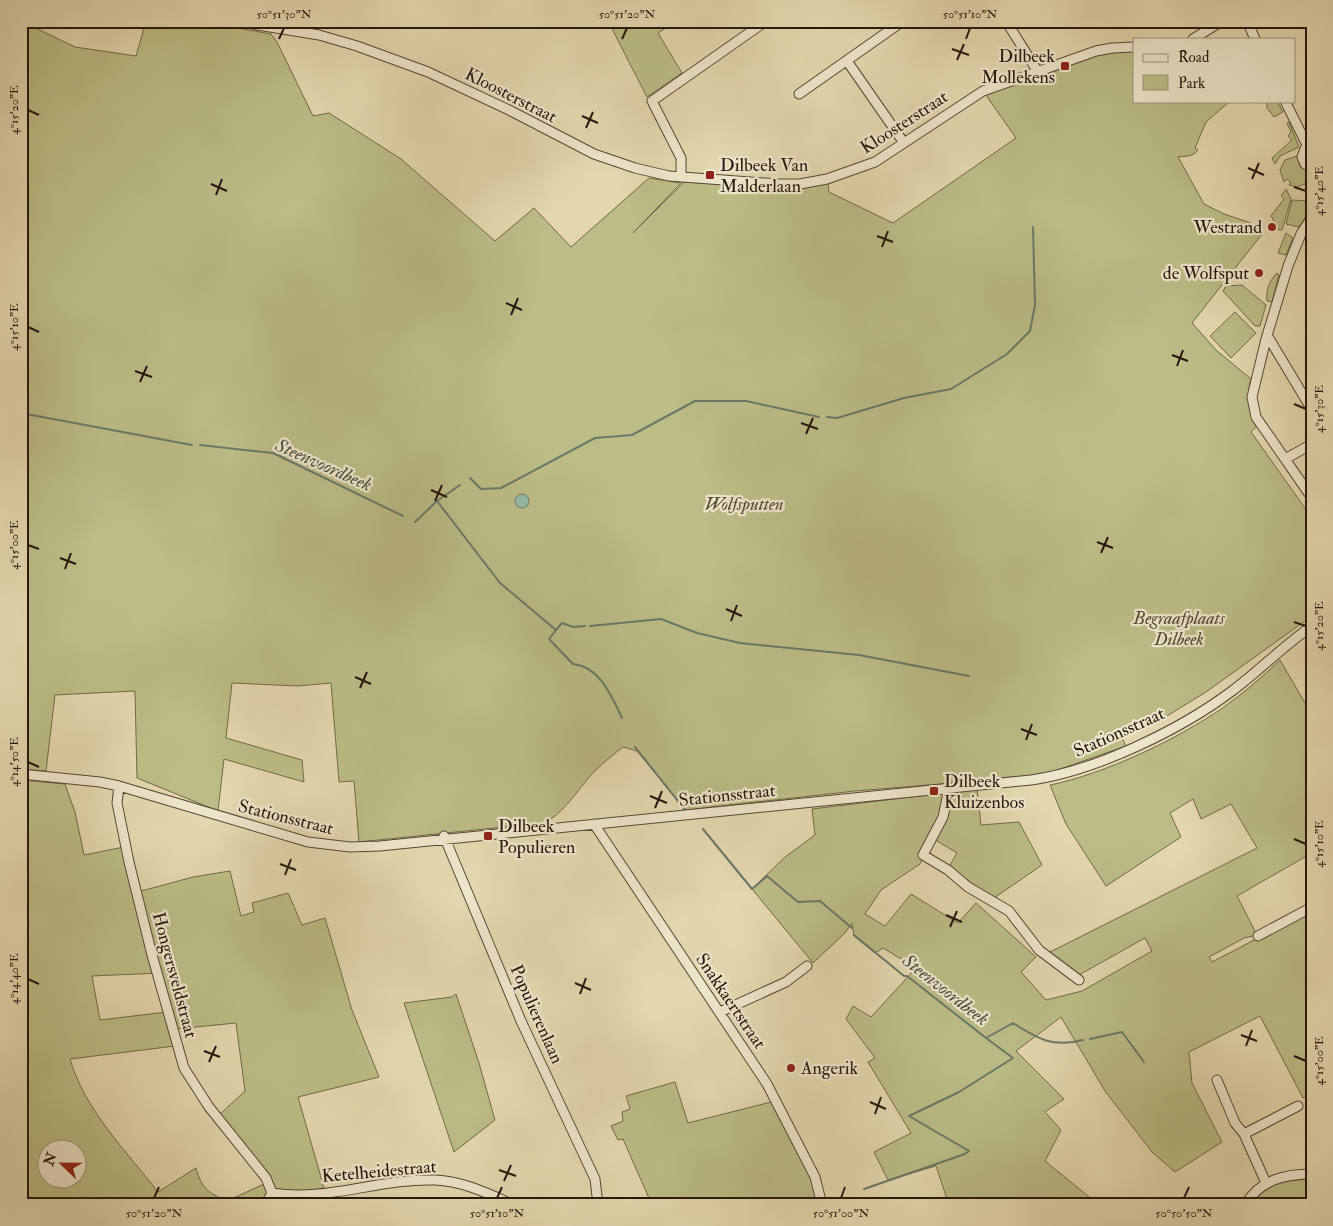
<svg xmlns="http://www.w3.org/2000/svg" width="1333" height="1226" viewBox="0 0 1333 1226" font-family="'IM FELL Double Pica',serif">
	<rect width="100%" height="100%" fill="#e4d7af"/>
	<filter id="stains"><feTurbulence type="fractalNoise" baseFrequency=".004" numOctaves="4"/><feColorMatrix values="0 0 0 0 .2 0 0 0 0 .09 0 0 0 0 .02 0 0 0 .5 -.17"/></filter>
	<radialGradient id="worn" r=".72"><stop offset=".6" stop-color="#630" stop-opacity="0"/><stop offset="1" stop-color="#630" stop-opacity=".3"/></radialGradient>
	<path fill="#bbbc86" stroke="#706a48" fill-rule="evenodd" d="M21,21L75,47L136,56L146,21H198L271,34L277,42L313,116L329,113L401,159L495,241L534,208L571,247L649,178L681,183L633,233L684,182L800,189L828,183L829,192L893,223L1016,138L983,91L1096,51L1134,47V101H1230L1206,122L1195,148L1198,150C1193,157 1185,156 1178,157L1204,204L1224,214L1251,223L1252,229L1262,234L1192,323L1216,350L1251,379C1246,398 1248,409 1257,426L1251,432L1310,515L1312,514V616L1206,692L1162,719L1158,713L1122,738L1126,746L1043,775L966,780L965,782L855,791L686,810L637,751L623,747C614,754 604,762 596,770C578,787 560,823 533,826V824L359,842L354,781L339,782L331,683L298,686L232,683L226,738L302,760L304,782L224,759L218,811L137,778L135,691L55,695L46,771L21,769Z
		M608,21H677L658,33L682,73L647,97Z
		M1267,101H1277L1283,112L1274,117L1267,108Z
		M1289,122L1299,147L1280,156L1275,164L1272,158L1292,140L1288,136L1291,132L1287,123Z
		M1297,156L1300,166L1310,173L1305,184L1297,187L1289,185L1291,182L1287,179L1284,182L1280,170L1285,160Z
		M1286,189L1291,199L1282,230H1279L1271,216L1284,199L1281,196Z
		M1292,200L1312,201V207L1299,227L1286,224Z
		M1286,233L1293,238L1286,255L1278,253Z
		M1277,273L1279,275L1272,302L1267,301C1266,290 1269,281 1277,273Z
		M1242,285L1266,305L1260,326H1255L1223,291L1226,286Z
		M1235,312L1256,333L1231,358L1210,336Z
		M1280,660L1312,715V853L1237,896L1257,935L1244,938L1209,957L1212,962L1312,910V1095L1310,1093L1303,1098L1260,1016L1189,1052L1192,1083L1222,1142L1175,1172L1152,1152L1105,1091L1061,1017L1016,1051L1064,1099L1045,1112L1061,1130L1045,1161L1099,1205H949L936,1166L888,1180L874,1152L911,1133L868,1062L875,1058L846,1019L853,1006L871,1017L916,968L883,948L875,953L854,936L852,923L845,933L813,963L752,889L785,857L815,835L812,809L977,789L981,825L1019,822L1042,865L994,898L969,885L949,867L957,853L932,838L920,864L881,890L865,914L885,926L911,894L958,923L976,903L1036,957L1021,972L1046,1000L1082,991L1152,951L1145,938L1079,975L1048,953L1257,848L1231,804L1201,819L1193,799L1170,813L1181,837L1106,886L1066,824L1050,785C1105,774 1178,739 1224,707C1244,693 1262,677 1280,660Z
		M21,780L65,784L75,812L84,855L124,847L134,893L193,877L230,871L241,916L254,912L252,903L288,893L302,925L325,918L352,1010L379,1077L298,1097L324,1188L305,1191L274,1190L218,1116L245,1091L236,1023L176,1029L160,973L92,976L100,1020L167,1012L175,1046L70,1059C84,1109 127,1152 158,1192L196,1168C202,1189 208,1193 227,1201L264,1184L269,1191L261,1205H32L21,1175ZM48,1148H78V1178H48Z
		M456,994L479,1063L495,1120L454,1152L404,1003L452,997Z
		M675,1082L688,1123L771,1102L811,1179L819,1202L817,1205H652L623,1139L618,1140L611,1126L623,1121L622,1112L630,1109L626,1096Z
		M1312,1179V1205H1250C1269,1180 1283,1181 1312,1179Z"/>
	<path fill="#96baa7" stroke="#697969" d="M515 501a7 7 0 1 1 14 0a7 7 0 1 1-14 0Z"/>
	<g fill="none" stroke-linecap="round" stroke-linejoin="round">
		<path stroke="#697969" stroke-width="2" d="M21,413L192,445
			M827,417L837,418L904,398L951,389L1007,354L1030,331L1035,305L1033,227
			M200,445L273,453L403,516
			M470,478L481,489L501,488L595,438L632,435L695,401H746L819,417
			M437,501L460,485
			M415,522L437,501L500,583L556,630L549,639L573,664C600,667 611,695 622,718
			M590,626L661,619L697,633L740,643L859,655L969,676
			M556,630L562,623L573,627L585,626
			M635,747L685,810
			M703,829L752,889L767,876L798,902L820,901L852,928
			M854,935L904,976H907L986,1038L1013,1023C1038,1039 1053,1048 1083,1040
			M1090,1039L1122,1032L1144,1062
			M864,1189L965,1154L969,1151L909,1116L959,1092L1013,1058L986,1038"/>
		<defs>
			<path id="minor" d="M233,21L319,35L357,46L428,72L509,110L594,154L635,168L669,176L779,184H800L827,179L875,162L983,91L1096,51L1112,48L1134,47
				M1006,21L1038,72
				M1247,21L1255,39
				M1301,21L1312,26
				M1193,39L1222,21
				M847,61L904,143
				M799,94L903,21
				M1285,101L1308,147
				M1312,146L1305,149L1302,157L1305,164L1312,167
				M683,177L681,173V158L652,101L766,21
				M1312,217L1301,234L1288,266L1266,339L1252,397L1256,417L1312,498
				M1267,335L1312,410
				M1285,459L1312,444
				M21,774L100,782L119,786L308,842L350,847L380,846L1031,780C1095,771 1180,730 1232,691C1259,671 1283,646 1312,626
				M119,786L117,803L129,862L152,955L184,1068L209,1107L266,1178L272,1193L265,1205
				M949,789L943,817L923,855L948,870L968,887L1009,911L1039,950L1079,980
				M594,824L767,1084L815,1177L822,1205
				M444,836L521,1021L595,1179L598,1205
				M1258,936L1312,907
				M720,1012L786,982L807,966
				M1217,1080L1235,1123L1244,1134
				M1266,1183L1244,1134L1298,1106
				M272,1193C326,1202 381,1178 435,1180C463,1181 489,1194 514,1205
				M1245,1205C1260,1180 1284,1174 1312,1174"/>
		</defs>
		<use href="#minor" stroke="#564734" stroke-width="11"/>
		<use href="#minor" stroke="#ede5cb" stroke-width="9"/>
	</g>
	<path fill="none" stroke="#26170b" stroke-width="2" d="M279,39L284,28M622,39L627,28M966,39L970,28M952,49L969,55M957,60L964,44M28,110L39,115M582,116L598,123M586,128L593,112M1248,168L1264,175M1252,179L1259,163M211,184L227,191M1294,187L1306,191M216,195L222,179M877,236L893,242M882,247L888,231M506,303L522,310M511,315L518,298M28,327L39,332M1172,355L1188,361M1177,366L1183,350M135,371L152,377M140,382L147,366M1294,404L1306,409M801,423L818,429M806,434L813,418M431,490L447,497M435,501L442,485M1097,542L1113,548M28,545L39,549M1101,553L1108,537M60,558L76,564M65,569L71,553M726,609L742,616M731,621L737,605M1294,622L1306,626M355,677L371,684M360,688L367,672M1021,729L1037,735M1026,740L1032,724M28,762L39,767M650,796L667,803M655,808L662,791M1294,839L1306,844M280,864L296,870M285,875L291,859M946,915L962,922M950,927L957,911M28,979L39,984M575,983L591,990M580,994L586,978M1241,1035L1257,1041M1246,1046L1252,1030M204,1051L220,1057M1294,1056L1306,1061M209,1062L216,1046M870,1102L886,1109M875,1114L881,1097M499,1170L516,1176M504,1181L511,1165M154,1198L159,1187M497,1198L502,1187M841,1198L845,1187M1184,1198L1189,1187"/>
	<g fill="#8f2418" stroke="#ede5cb" stroke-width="2">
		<rect x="1060" y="61" width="10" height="10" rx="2.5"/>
		<rect x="705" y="170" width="10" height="10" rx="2.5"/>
		<circle cx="1272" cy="227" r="5"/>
		<circle cx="1259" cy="273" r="5"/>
		<rect x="929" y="786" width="10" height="10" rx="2.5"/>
		<rect x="483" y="831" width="10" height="10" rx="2.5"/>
		<circle cx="791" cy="1068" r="5"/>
	</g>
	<g text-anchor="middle" stroke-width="4.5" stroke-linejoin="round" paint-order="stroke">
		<g font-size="18" fill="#26170b" stroke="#ede5cb" text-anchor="start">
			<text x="1055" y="62" text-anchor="end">Dilbeek<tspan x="1055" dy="21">Mollekens</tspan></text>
			<text x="720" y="171">Dilbeek Van<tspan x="720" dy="21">Malderlaan</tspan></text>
			<text x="1262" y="233" text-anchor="end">Westrand</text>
			<text x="1249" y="279" text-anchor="end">de Wolfsput</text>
			<text x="944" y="787">Dilbeek<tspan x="944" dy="21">Kluizenbos</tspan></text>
			<text x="498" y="832">Dilbeek<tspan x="498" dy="21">Populieren</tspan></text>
			<text x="801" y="1074">Angerik</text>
		</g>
		<g font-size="18" fill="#26170b" stroke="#ede5cb">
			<text transform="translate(511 95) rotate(27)" y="6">Kloosterstraat</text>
			<text transform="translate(904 122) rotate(-33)" y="6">Kloosterstraat</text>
			<text transform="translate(1119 732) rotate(-24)" y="6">Stationsstraat</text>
			<text transform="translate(727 795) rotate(-6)" y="6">Stationsstraat</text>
			<text transform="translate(286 817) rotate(14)" y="6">Stationsstraat</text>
			<text transform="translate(175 975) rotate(75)" y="6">Hongersveldstraat</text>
			<text transform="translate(731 1001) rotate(56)" y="6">Snakkaertstraat</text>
			<text transform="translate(537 1014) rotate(66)" y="6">Populierenlaan</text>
			<text transform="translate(379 1171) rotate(-5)" y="6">Ketelheidestraat</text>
		</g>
		<g font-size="18" font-style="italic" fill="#534930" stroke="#ede5cb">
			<text x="744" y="510">Wolfsputten</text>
			<text x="1179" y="624">Begraafplaats<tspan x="1179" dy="21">Dilbeek</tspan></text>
		</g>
		<g font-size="19" font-style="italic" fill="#4d5042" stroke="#ede5cb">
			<text transform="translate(324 464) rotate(24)" y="7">Steenvoordbeek</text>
			<text transform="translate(946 989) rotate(38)" y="7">Steenvoordbeek</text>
		</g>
	</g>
	<rect width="1333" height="1226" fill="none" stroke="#e4d7af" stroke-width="55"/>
	<rect x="1133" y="38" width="162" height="65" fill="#ede5cb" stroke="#9d937e"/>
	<rect x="1143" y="54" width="25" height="8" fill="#ede5cb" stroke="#9d937e"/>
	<text x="1178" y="62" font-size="15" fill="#26170b">Road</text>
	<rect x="1143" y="75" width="25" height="15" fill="#bbbc86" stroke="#9d937e"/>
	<text x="1178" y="88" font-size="15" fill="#26170b">Park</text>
	<g transform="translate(62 1164) rotate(292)"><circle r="24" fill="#ede5cb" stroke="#9d937e"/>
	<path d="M0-4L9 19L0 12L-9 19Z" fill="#8f2418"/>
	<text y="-8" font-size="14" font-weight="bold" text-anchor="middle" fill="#26170b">N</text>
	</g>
	<rect x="28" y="28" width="1278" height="1170" fill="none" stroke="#26170b" stroke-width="2"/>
	<g font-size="12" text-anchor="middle" fill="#26170b">
		<text x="284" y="18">50°51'30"N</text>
		<text x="627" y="18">50°51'20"N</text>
		<text x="970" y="18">50°51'10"N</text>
		<text transform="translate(14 110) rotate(-90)" y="4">4°15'20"E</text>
		<text transform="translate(1319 191) rotate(-90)" y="4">4°15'40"E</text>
		<text transform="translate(14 327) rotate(-90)" y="4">4°15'10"E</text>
		<text transform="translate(1319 409) rotate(-90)" y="4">4°15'30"E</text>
		<text transform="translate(14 545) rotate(-90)" y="4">4°15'00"E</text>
		<text transform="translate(1319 626) rotate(-90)" y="4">4°15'20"E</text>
		<text transform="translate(14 762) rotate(-90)" y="4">4°14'50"E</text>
		<text transform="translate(1319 844) rotate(-90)" y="4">4°15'10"E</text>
		<text transform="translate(14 979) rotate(-90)" y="4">4°14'40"E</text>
		<text transform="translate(1319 1061) rotate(-90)" y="4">4°15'00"E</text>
		<text x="154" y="1217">50°51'20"N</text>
		<text x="497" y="1217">50°51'10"N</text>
		<text x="841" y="1217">50°51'00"N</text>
		<text x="1184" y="1217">50°50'50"N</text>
	</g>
	<rect width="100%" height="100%" filter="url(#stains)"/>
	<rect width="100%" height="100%" fill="url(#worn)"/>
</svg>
